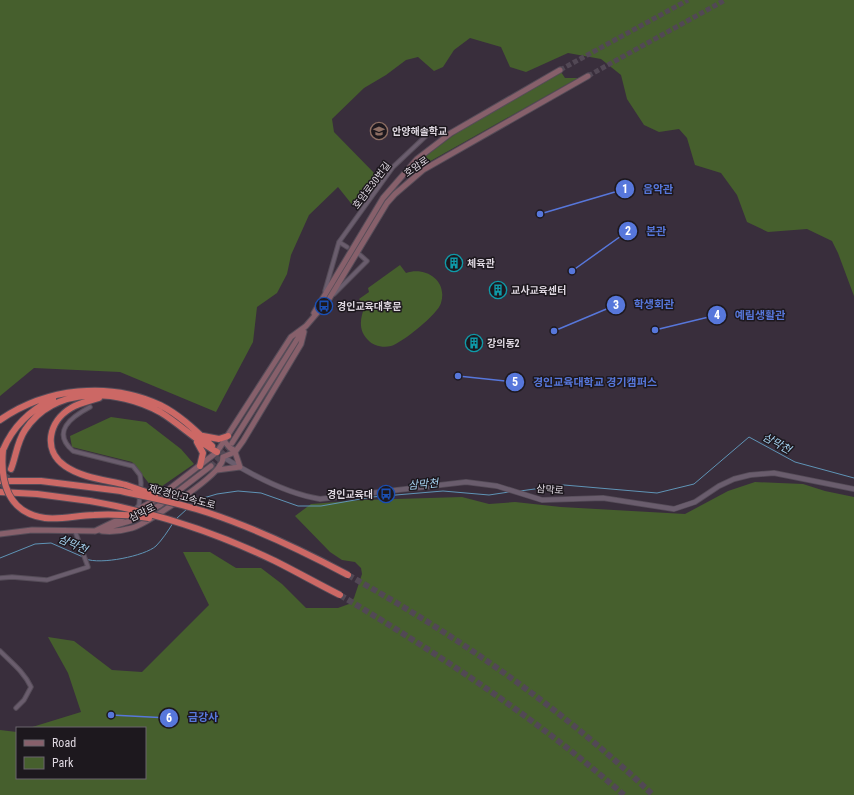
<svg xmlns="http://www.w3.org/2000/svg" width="854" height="795" viewBox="0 0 854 795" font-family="'Roboto Condensed','Noto Sans KR',sans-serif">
	<rect width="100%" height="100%" fill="#392e3c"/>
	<path fill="#465f2d" d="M0,0H854V296L838,253L832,241L807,229L768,232L747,222L737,195L721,173L695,165L687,138L679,129L659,132L644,125L627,99L621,75L601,59L568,53L526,72L510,67L501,47L470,38L454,50L443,67L434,71L418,57L406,60L386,75L364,88L332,119L334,132L378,177L354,207L338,187L309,215L291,255L287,274L277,293L257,307L253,342L216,412L120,372L34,368L0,396Z
		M561,72L565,78H578L411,172L412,167L419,161L462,129Z
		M400,265L406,273C425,266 448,280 441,303C438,314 402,343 391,346C383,348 373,346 368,340C358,330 360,318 365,306L359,299L369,292L368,288Z
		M111,417L146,422L181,449L194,464L155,491L132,462L72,447L70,436Z
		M755,482L803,484L825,491L854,497V795H0V730L17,732V778H145V728H29L81,712L68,673L48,637L74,641L112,670L142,672L209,605L183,552H210L236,568H261L282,584L306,608H338L349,604L354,598L362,574L361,568L355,562L342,560L330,552L295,516L311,504L363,500L462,497L489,504L515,502L561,507L685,514L728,491Z"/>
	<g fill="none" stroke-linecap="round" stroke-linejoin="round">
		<path stroke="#5f94b6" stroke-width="1" d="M520,491L564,485L657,493L694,484L749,437L795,462L854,478
			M193,505L200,499L217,494L238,491L261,493L298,506H321L372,497L443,491L489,495L509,492
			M176,519L187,509
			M0,558L35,544L51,543L83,557
			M86,559C100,565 145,556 156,546C162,540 168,531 173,523"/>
		<path stroke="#524855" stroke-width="5" stroke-dasharray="5 2.5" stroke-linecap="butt" d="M560,70L688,0
			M588,76L725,0
			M211,466L231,445"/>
		<path stroke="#524855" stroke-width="6" stroke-dasharray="6 3" stroke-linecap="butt" d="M0,487L11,469
			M348,575C458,636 561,708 653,795
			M340,595C440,655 536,718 624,795"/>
		<defs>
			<path id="minor" d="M339,242L347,247
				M325,291L339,242L393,167L427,135
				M334,294L367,261L359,254
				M90,407C71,417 51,432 73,451L133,466L140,475L141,483L139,505L135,510
				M0,578L12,577L47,580L88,567L75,531
				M0,651C12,663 24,672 31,687L24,700L16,708"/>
			<path id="tertiary" d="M223,457C250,474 288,494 320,499L466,482L497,486L542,500L603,498L674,509L695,502L719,486L734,479L750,475L774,473L854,489"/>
			<path id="secondary" d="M314,313L383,198L417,159L451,133L560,70
				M225,442L230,448L236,451
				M232,443L303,330
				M223,457L235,452L243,441L301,344L304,332
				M217,470L240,467L235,452
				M135,511L155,500L217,452L291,337L306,326L329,299L387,203L395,194L423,170L588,76
				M95,531L126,516
				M102,531C112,532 122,531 132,528C148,523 213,479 220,465C222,463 223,459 223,457
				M0,534L32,530L95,531L130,521L160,505L211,466"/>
			<path id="motorway" d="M99,398C90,401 79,403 71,408C49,421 42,450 65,466C82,478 107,480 126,485
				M0,420C46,388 109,381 160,405C180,415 196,431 212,446
				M203,436L219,439L228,436
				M197,442L203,453L200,466
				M3,450C13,426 30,410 53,399
				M11,469C16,456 17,442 25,430C55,385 118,389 160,412C180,424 196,441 217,452
				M0,481H41L121,491
				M0,492L37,494L90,501"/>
		</defs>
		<use href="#minor" stroke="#554c58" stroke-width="5.5"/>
		<use href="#tertiary" stroke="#554c58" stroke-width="6"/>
		<use href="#secondary" stroke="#554c58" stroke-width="7"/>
		<use href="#motorway" stroke="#554c58" stroke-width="8"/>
		<use href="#minor" stroke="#6a5d6d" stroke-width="3.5"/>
		<use href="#tertiary" stroke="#6a5d6d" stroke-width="4.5"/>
		<use href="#secondary" stroke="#87606b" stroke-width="5"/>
		<use href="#motorway" stroke="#cc6865" stroke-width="6"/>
		<defs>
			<path id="motorway-bridge" d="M3,450C0,482 8,513 45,518C62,520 78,515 94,515C112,514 131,515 149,518
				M126,485L155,495
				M121,491C150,498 180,503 209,513C257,529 303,551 348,575
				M90,501C154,512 217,533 275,561C297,572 318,584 340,595"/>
		</defs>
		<use href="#motorway-bridge" stroke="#554c58" stroke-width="8" stroke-linecap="butt"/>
		<use href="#motorway-bridge" stroke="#cc6865" stroke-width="6"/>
	</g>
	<defs>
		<symbol id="school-ring" viewBox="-11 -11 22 22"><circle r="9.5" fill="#1d181e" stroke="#8d6e63" stroke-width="1.5"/><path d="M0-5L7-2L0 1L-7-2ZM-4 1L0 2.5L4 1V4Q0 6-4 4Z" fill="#8d6e63"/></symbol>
		<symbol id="building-ring" viewBox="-11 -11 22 22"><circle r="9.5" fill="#1d181e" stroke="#0f9aa8" stroke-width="1.5"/><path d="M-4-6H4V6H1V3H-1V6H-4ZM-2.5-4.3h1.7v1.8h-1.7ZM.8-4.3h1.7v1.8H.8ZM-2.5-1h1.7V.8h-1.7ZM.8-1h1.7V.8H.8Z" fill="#0f9aa8"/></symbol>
		<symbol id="bus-ring" viewBox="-11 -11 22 22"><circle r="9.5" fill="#1d181e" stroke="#1a4fb4" stroke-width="1.5"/><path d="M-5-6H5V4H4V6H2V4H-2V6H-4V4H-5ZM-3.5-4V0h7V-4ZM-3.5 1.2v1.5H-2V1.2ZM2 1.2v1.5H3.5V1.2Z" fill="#1a4fb4"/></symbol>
	</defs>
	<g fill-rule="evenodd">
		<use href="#school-ring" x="369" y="121" width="20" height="20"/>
		<use href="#building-ring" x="444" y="253" width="20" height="20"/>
		<use href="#building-ring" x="488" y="280" width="20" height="20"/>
		<use href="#bus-ring" x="314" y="296" width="20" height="20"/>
		<use href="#building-ring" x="464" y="333" width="20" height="20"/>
		<use href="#bus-ring" x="376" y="484" width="20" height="20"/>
	</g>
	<g text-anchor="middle" stroke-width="3" stroke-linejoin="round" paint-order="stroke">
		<g font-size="10" font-weight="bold" fill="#dfd8e1" stroke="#1d181e" text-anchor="start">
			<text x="392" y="135">안양해솔학교</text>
			<text x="467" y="267">체육관</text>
			<text x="511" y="294">교사교육센터</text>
			<text x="337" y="310">경인교육대후문</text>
			<text x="487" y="347">강의동2</text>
			<text x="373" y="498" text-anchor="end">경인교육대</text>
		</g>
		<g font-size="10" fill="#dfd8e1" stroke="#1d181e">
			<text transform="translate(416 166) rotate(-35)" y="4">호암로</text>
			<text transform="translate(371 185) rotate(-53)" y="4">호암로30번길</text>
			<text transform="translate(550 489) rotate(4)" y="4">삼막로</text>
			<text transform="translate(182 496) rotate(15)" y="4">제2경인고속도로</text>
			<text transform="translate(142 512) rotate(-27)" y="4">삼막로</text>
		</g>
		<g font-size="11" font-style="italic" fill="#a5d2f0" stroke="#1d181e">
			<text transform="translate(777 443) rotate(29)" y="4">삼막천</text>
			<text transform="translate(423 484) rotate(-5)" y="4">삼막천</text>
			<text transform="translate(73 544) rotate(24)" y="4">삼막천</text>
		</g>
	</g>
	<path fill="none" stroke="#5777db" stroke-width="1.5" d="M540 214L625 189M572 271L628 231M554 331L616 305M655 330L717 315M458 376L515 382M111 715L169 718"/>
	<g fill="#5777db" stroke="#1d181e" stroke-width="1.5">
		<circle cx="540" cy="214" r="4"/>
		<circle cx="572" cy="271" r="4"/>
		<circle cx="554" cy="331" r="4"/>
		<circle cx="655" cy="330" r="4"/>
		<circle cx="458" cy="376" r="4"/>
		<circle cx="111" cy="715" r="4"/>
		<circle cx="625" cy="189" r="10"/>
		<circle cx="628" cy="231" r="10"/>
		<circle cx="616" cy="305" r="10"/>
		<circle cx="717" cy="315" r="10"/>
		<circle cx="515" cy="382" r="10"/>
		<circle cx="169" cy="718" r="10"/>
	</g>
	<g font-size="12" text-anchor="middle" font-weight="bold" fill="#fff">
		<text x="625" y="193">1</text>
		<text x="628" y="235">2</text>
		<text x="616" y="309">3</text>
		<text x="717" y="319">4</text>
		<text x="515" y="386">5</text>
		<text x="169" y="722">6</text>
	</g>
	<g font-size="11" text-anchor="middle" font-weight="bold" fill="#5777db" stroke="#1d181e" stroke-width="3" stroke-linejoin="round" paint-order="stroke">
		<text x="658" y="193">음악관</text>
		<text x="656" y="235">본관</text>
		<text x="654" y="308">학생회관</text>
		<text x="760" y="319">예림생활관</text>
		<text x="595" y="386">경인교육대학교 경기캠퍼스</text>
		<text x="203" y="721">금강사</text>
	</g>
	<rect x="16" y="727" width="130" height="52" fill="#1d181e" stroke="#6b656c"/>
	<rect x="24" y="740" width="20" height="6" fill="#87606b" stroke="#6b656c"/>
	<text x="52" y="747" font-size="12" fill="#dfd8e1">Road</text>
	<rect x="24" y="757" width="20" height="12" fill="#465f2d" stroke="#6b656c"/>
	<text x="52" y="767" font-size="12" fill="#dfd8e1">Park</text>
</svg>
